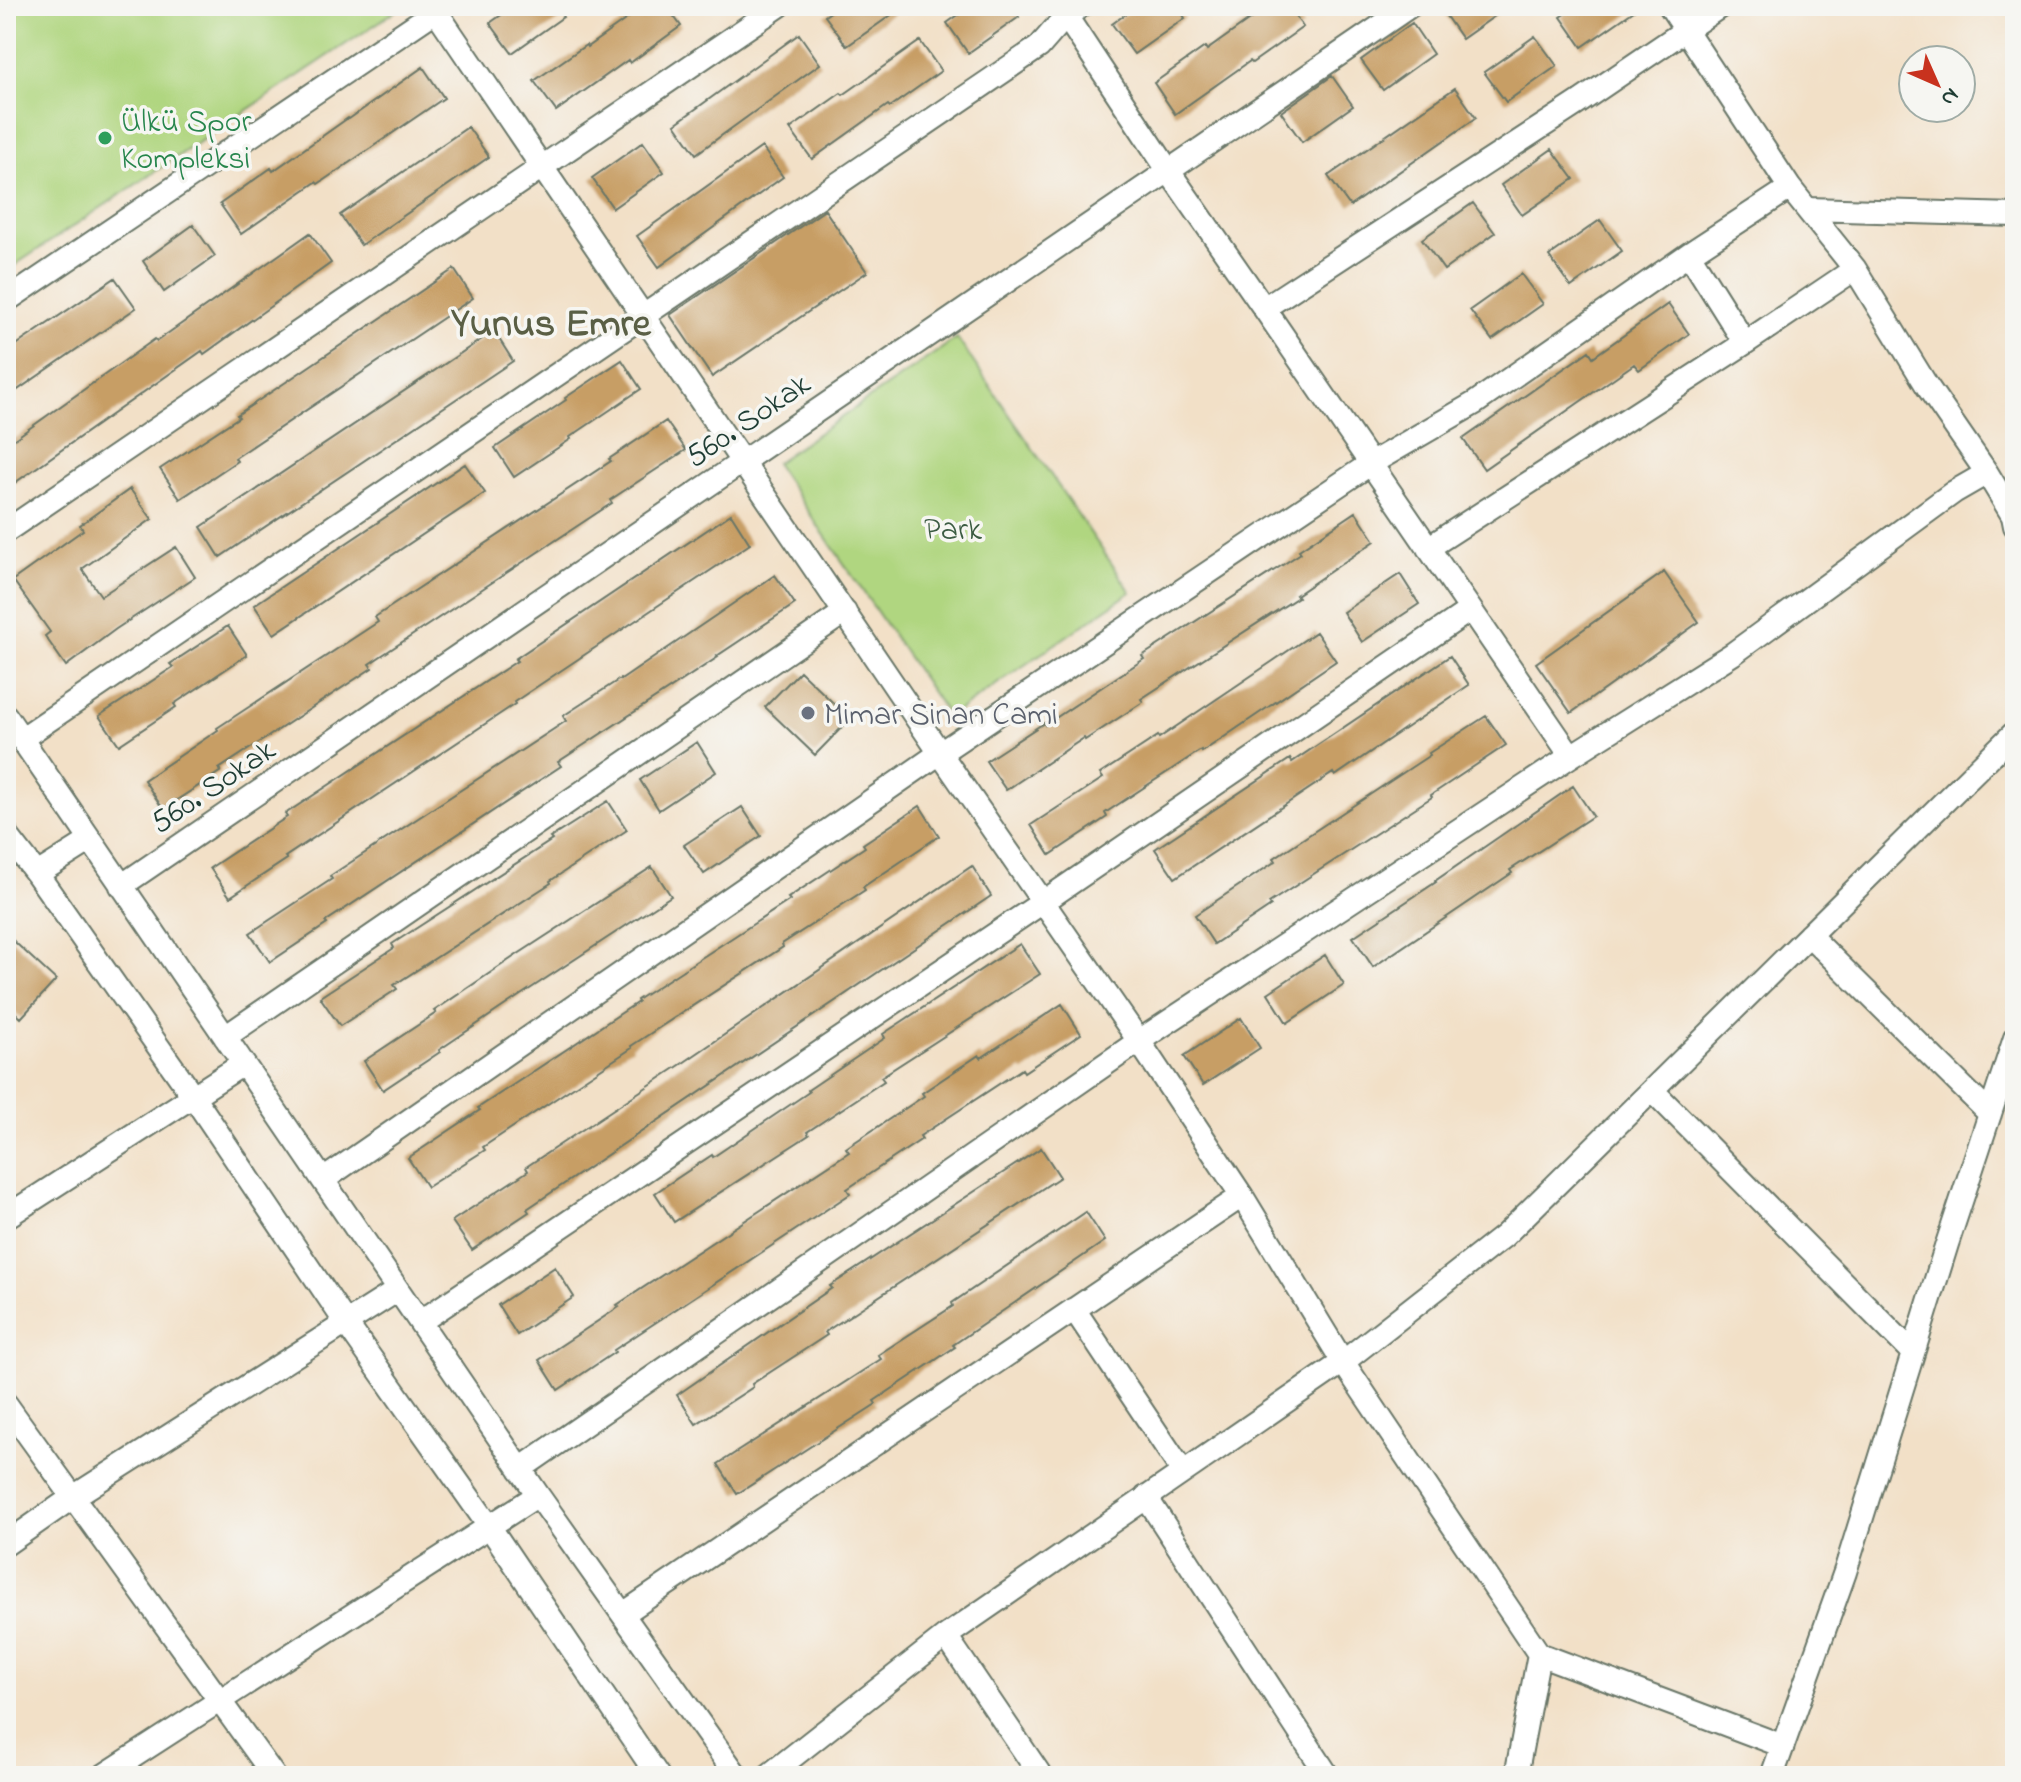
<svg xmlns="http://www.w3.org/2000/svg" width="2021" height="1782" viewBox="0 0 2021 1782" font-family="'Indie Flower',sans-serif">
	<rect width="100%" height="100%" fill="#f6f6f2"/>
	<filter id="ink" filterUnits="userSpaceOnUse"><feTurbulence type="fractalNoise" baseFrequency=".0125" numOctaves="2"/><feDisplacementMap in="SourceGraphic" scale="16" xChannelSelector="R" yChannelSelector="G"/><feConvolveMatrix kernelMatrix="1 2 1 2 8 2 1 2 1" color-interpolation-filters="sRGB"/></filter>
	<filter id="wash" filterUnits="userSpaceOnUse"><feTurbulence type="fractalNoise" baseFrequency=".006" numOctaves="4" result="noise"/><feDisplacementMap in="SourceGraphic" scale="32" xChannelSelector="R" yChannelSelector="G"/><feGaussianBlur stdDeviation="1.8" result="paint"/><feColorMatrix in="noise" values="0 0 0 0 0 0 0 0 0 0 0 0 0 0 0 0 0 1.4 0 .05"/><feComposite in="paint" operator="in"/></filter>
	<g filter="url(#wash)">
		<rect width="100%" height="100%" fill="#f2e0c7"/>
		<path fill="#b0d680" stroke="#688a5a" stroke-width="2" d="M6,6H403L6,271Z
			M957,338L1131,592L949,717L775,463Z"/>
		<g id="blocks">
			<path fill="#c79e65" d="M514,6H555L563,17L512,53L490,23Z
				M645,6H666L681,26L630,63L628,60L556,111L534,81L586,45L587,47Z
				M839,6H904L847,46L825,16Z
				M971,6H1012L1019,17L968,53L947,23Z
				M1137,6H1177L1185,18L1134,54L1112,24Z
				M1269,6H1288L1303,27L1252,63L1250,61L1175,114L1154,83L1205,47L1207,50Z
				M1439,6H1509L1462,39Z
				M1577,6H1641L1582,47L1561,17Z
				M1412,23L1433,54L1383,90L1361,60Z
				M799,34L820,64L696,154L675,124Z
				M1535,36L1557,66L1506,102L1484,72Z
				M920,41L941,71L890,107L888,105L812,159L790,129L841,93L843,95Z
				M423,67L444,98L318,184L316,182L241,234L220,204L271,168L273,171L348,118L349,119Z
				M1332,76L1353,106L1302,142L1281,112Z
				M1455,88L1476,118L1350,206L1328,176Z
				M468,127L489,157L361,245L340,215Z
				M643,142L664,172L613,208L592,178Z
				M762,147L783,177L659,267L637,236Z
				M1552,149L1574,179L1522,215L1501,185Z
				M1473,203L1495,233L1444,270L1422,239Z
				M825,210L867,272L712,377L670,315Z
				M1600,220L1622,251L1571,287L1549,256Z
				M193,225L215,256L164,292L143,261Z
				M310,233L331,263L204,354L202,351L6,489V445L155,339L157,341Z
				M454,269L473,298L235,458L237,461L180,499L160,469L239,417L237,415Z
				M1521,274L1543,304L1492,340L1470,310Z
				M115,278L136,308L6,398V352Z
				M1668,304L1689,334L1639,370L1634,364L1484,469L1463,439L1589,351L1593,357Z
				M494,331L513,361L220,557L201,527Z
				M622,360L641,389L570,437L571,439L514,477L495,448L566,400L565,398Z
				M666,421L686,450L610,500L612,503L369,664L372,668L219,769L221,771L163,809L144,780L218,730L217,728L378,622L375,617L611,461L609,459Z
				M465,464L485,493L274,634L254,605Z
				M130,489L152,519L82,569L101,596L176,547L195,577L116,629L66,666L45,636L50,632L13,580L83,530L80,525Z
				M1356,512L1375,541L1296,595L1298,597L1141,699L1143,702L1085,740L1084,738L1006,790L986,761L1044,723L1045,725L1144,659L1142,656L1301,553L1299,550Z
				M731,514L750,544L514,702L515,704L285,857L287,859L230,897L210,868L287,817L285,814L517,661L515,659Z
				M1664,572L1699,622L1571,713L1536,663Z
				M1400,574L1419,604L1362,642L1343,612Z
				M775,575L795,604L717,656L718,657L558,762L561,766L325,922L327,924L270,962L250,933L332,879L330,876L566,721L563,716L620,679L621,680Z
				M228,626L247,655L174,704L176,707L119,745L99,716L173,667L170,664Z
				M1316,632L1336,661L1202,752L1201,750L1105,813L1107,817L1050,855L1031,825L1103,778L1100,774L1158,736L1159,738Z
				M1450,656L1469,685L1335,776L1333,773L1175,878L1155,849L1290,759L1292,762Z
				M800,671L850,719L815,755L765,707Z
				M1486,716L1506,745L1431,795L1432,797L1269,903L1271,906L1214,944L1195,915L1276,861L1274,858L1430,755L1429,753Z
				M697,742L716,772L659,810L640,780Z
				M1573,786L1593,816L1510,870L1512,873L1373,967L1353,937L1436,882L1435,881Z
				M608,801L627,830L550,881L551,883L394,985L397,989L340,1026L320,997L394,948L392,944L552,840L550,838Z
				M920,806L939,836L863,887L865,890L782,944L783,947L631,1046L632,1048L483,1147L485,1150L427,1187L408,1158L480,1110L478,1108L638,1002L637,1000L790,900L788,898L865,847L863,844Z
				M742,807L761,836L704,874L684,845Z
				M972,866L991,896L527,1209L529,1212L472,1250L452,1221L528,1171L526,1167L683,1063Z
				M652,867L671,896L510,1002L439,1050L440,1052L383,1090L364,1061L436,1013L434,1011L515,956Z
				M6,934L56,980L21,1018L6,1004Z
				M1020,944L1040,974L881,1077L884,1081L807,1132L809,1135L674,1222L655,1193L712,1155L713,1157L809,1092L808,1090L885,1038L883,1034Z
				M1325,955L1344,985L1287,1023L1268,993Z
				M1062,1004L1081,1034L1024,1072L1022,1069L920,1136L922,1139L847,1189L850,1194L614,1350L615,1352L558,1390L539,1360L619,1307L617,1305L849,1152L846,1148L924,1096L922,1093L979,1055L981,1058Z
				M1241,1018L1260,1048L1203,1085L1184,1056Z
				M1041,1148L1060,1177L825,1332L827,1335L752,1384L753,1387L696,1424L677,1395L832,1288L830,1286Z
				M1086,1212L1105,1241L953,1345L955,1347L874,1401L876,1404L737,1494L718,1464L881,1359L878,1355L953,1306L952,1303Z
				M555,1267L574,1297L517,1335L498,1305Z"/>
		</g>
	</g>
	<g filter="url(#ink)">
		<use href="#blocks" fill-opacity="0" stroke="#697667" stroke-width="2"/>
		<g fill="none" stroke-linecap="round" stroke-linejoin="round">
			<defs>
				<path id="minor" d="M1670,6L1790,188L1855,269L1927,386L1987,473L2013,516L2015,526
					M1060,7L1168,170L1264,308L1571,756
					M436,11L940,753L1139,1041L1242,1196L1343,1362L946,1636L768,1776
					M1808,209L2015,215
					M1689,254L1745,343
					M6,301L443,6
					M1264,308L1578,103L1721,6
					M6,531L779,6
					M1428,548L1745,343L1855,269
					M6,716L538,1495L737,1776
					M21,739L1039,47L1066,16L1081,6
					M6,834L37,874L193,1096L346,1323L489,1526L658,1776
					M37,874L91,840
					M121,886L1410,6
					M1809,935L1990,1114
					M225,1037L845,612
					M1652,1090L1913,1353
					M323,1180L940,753L1370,464L1475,403L1689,254L1790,188
					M6,1217L243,1064
					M1074,1309L1183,1472
					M420,1322L1043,902L1470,610
					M6,1404L274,1776
					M520,1469L1139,1041L1571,756L1734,653L1954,492L1987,473
					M1146,1497L1328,1776
					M6,1544L73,1497L398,1290
					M623,1614L1242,1196
					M946,1636L1041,1776
					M1539,1654L1783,1746
					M103,1776L538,1495
					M1516,1776L1539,1654L1343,1362L1504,1236L2015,732
					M1772,1776L1845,1572L1947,1244L2015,1038"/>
			</defs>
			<use href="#minor" stroke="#697667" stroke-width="26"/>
			<use href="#minor" stroke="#fff" stroke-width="22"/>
		</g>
	</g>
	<circle fill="#2e9e5b" stroke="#f6f6f2" stroke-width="3" cx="105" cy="138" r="8"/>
	<circle fill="#6b7280" stroke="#f6f6f2" stroke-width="3" cx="808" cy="713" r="8"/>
	<g text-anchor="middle" stroke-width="7" stroke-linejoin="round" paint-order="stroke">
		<g font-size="32" fill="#27864d" stroke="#f6f6f2" text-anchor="start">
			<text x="121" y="131">Ülkü Spor<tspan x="121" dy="37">Kompleksi</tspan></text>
		</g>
		<g font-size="32" fill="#1f3d34" stroke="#f6f6f2">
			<text transform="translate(747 419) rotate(-34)" y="11">560. Sokak</text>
			<text transform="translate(212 785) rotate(-34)" y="11">560. Sokak</text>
		</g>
		<g font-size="32" fill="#3c5c43" stroke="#f6f6f2">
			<text x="953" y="539">Park</text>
		</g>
		<g font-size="32" fill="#5b616d" stroke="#f6f6f2" text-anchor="start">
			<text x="824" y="724">Mimar Sinan Cami</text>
		</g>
		<g font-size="40" font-weight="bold" fill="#5a5f45" stroke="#f6f6f2">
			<text x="551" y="335">Yunus Emre</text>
		</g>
	</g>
	<rect width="2021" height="1782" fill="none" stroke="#f6f6f2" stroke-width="32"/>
	<g transform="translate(1937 84) rotate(135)"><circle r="38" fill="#f6f6f2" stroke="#a0aca6" stroke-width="2"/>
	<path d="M0-6L14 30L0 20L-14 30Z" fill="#c8321e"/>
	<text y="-12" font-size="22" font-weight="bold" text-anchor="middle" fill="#1f3d34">N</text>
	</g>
</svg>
